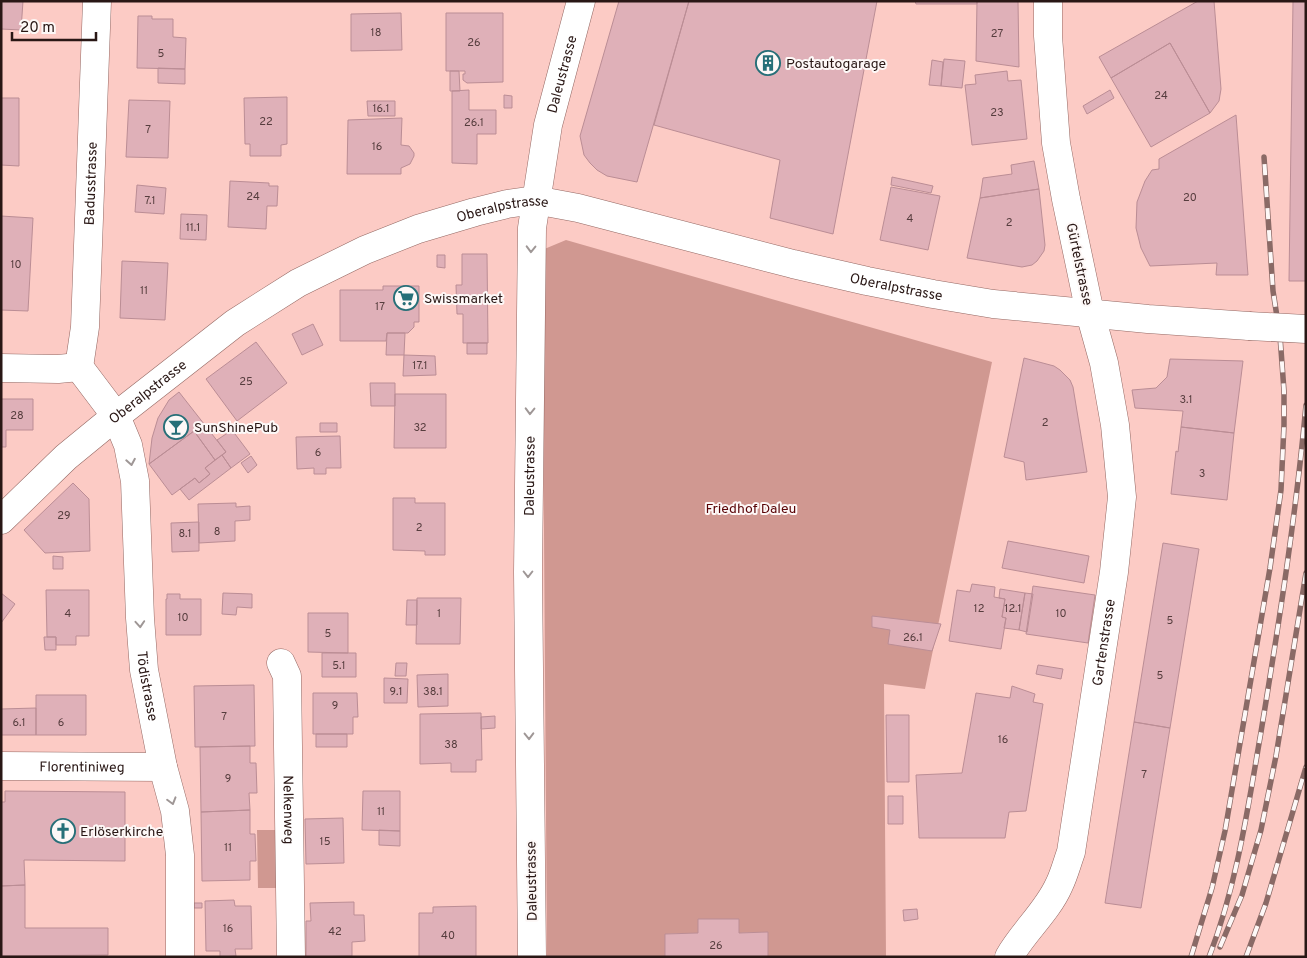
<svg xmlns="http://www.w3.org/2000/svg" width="1307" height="958" viewBox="0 0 1307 958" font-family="Overpass,sans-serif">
	<rect width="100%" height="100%" fill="#fccbc5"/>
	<path fill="#d09891" d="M566,240L992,362L925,689L884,684L886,957H768V932L739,933V919H698V933L665,934V957H547L542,250Z
		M257,830H278L280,888H258Z"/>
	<path fill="#dfb0b8" stroke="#bb8d95" d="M1,1H23L21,30L1,29Z
		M619,1H689L637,182L607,176L597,170L590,163L584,155L580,136Z
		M689,1H877L833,234L770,218L780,160L654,125Z
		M915,1H977V4H916Z
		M977,1H1018L1019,67L976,61Z
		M1198,1H1214L1221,89L1219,101L1210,113L1170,43L1111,78L1099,57Z
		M1293,1H1306V281H1289Z
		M401,13L402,50L351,51V14Z
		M446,13H503V82L467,83L463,80V74H465V71H446Z
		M138,16H152V19H173V37L186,38L185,69L137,68Z
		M1170,43L1210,113L1151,147L1111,78Z
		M944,59L965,61L962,88L941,86Z
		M932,60L943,62L941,86L929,85Z
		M158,68L185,69V84L158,83Z
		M450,71H459L460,91H450Z
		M1007,71L1008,81L1021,80L1027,139L972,145L965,85L976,84L975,75Z
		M469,90V110H496V134H477V164L452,163V91Z
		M1110,90L1114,98L1087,114L1083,106Z
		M504,95L512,96V108H504Z
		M287,97V144L281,145V156H250V144H245L244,98Z
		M1,98H19V166L1,165Z
		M129,100L170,101L168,158L126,157Z
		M367,101H395V116H368Z
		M1236,115L1248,275H1216L1217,263L1150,266L1141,248L1136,228L1137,202L1145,181L1152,170L1159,169V159Z
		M402,118L401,145L409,146L414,153V156L410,164L401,168V174H347L348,120Z
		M1034,161L1039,189L980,198L983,178L1012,174L1011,165Z
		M892,177L933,186L931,193L891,185Z
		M230,181L269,183V186H278L277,206H267L266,229L228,227Z
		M137,185L166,188L164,214L135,212Z
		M891,187L940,196L928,250L880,240Z
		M1039,189L1045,245L1044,251L1037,261L1032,265L1022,267L967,258L980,198Z
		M181,214L207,215L206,240L180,239Z
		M1,216L33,218L28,311L1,310Z
		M462,254H487L488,343H463V314H457L456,285H462Z
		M437,255H445V268L437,267Z
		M122,261L168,263L165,320L120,318Z
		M383,286H419V322H414V327L408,333H387L386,341H340V290H383Z
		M313,324L323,345L302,355L292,334Z
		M387,333H405L404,355H386Z
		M256,342L287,383L237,421L206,379Z
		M467,343H487V354H467Z
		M404,355L435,356L436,375L403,376Z
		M1024,358L1054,366L1060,370L1070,380L1073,387L1087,472L1026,480L1024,462L1004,457Z
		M1170,359L1243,361L1234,433L1181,427L1183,411L1135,408L1132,390L1156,388L1167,377Z
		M370,383H395V406H371Z
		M179,392L226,452L215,460L194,431L149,464L152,438L158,418L169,400Z
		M395,394H446V448H394Z
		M1,399H33V430H6V447H1Z
		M320,423H337V432H320Z
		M1181,427L1234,433L1227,500L1171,494L1176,451L1178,452Z
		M232,430L250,454L231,468L222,455L226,452L217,440Z
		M194,431L215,460L205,468L210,474L199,483L195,478L172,495L149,464Z
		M340,436L341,468H326V474H314V468L297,469L296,437Z
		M222,455L231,468L189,500L180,489L195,478L199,483L210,474L205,468Z
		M251,456L257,465L248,473L241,463Z
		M73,483L89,499L90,551L45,553L24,530Z
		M393,498H415V503H445V555H425V551L393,550Z
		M236,503V507L250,506V520L235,521V541L199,543L198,504Z
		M199,522V551L172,552L171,523Z
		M1008,541L1089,556L1084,583L1002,568Z
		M1163,543L1199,549L1170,728L1134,722Z
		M53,556L63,557V569H53Z
		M972,584L995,587L994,597L1005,599L1002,617L1006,618L1001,649L949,641L957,590L970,592Z
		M1033,586L1095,595L1088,643L1026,634Z
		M1000,589L1025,593L1019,630L1004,628L1006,618L1002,617L1005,599L999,598Z
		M46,590H89V636H76V645H56V637H47Z
		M1,593L15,604L1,623Z
		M223,593L252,594V608L237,607L236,615L222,614Z
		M1025,593L1033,594L1027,632L1019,630Z
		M167,594H180V599H201V635H166V599H167Z
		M417,598H461L460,644H416Z
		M407,600H417V625H406Z
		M308,613H348V653L308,652Z
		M872,616L941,624L932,651L888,644L890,630L872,627Z
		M44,637H56V650H45Z
		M322,653H356V677H322Z
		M396,663H407L406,676H395Z
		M1038,665L1063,669L1061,679L1036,674Z
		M448,674V706L418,707L417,675Z
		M384,678L408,679L407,703H384Z
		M254,685L255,746L195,747L194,686Z
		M1012,686L1035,694L1033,702L1043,704L1026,811L1009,812L1005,838H919L916,775L962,773L976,693L1010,698Z
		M313,693H357L358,717H353V734H313Z
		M36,695H86V735H36Z
		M36,708V735H1V709Z
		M481,713L482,760H476V772H451V763L420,764V714Z
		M886,715H909V782H887Z
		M495,716V728L481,729V717Z
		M1134,722L1170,728L1141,908L1105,903Z
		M316,734H347V747H316Z
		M250,746V763H256L257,793H249L250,810L201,812L200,747Z
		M5,791L125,792V861L24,860L25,885L1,886V802H5Z
		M363,791H400V831L362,830Z
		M888,796H903V824H888Z
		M250,810V834H255L256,861H250V880L202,881L201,812Z
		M343,818L344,863L306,864L305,819Z
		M379,830L400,831V846L379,845Z
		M25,885V928H108V955L1,956V886Z
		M234,900L235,906H251L252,949H235L236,956L220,957V951H206L205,901Z
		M354,902V915H364L365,941L352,942V956L306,957V921H311L310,903Z
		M194,903H202V908H194Z
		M476,906V957H419V913H433V907Z
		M917,909L918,919L904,921L903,910Z
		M698,919H739V933L768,932V957H665V934L698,933Z"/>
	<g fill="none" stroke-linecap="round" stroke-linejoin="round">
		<defs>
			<g id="minor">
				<path id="s1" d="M79,367L116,416L128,445L135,481L140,618L144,670L163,767L175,811L180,855V957"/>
				<path id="s2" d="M79,367L85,327L97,1"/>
				<path d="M1,368L58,369L79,367"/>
				<path id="s3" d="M1,520L66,457L116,416L235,323L298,283L365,250L418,229L475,212L507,204L535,200L578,208L793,264L867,281L933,294L993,304L1148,319L1249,326"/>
				<path id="s4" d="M281,663L287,676L291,957"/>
				<path id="s5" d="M1,766L163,767"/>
				<path id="s6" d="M532,957L528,572L532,228L548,125L581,1"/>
				<path id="s7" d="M1009,957C1023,932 1047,912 1059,885C1064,875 1067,863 1071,852L1114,572L1122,497L1115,425L1104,363L1090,313L1066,199L1056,143L1048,36V1"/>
			</g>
		</defs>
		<use href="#minor" stroke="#946863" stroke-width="29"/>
		<use href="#minor" stroke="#fff" stroke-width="28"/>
		<defs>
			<path id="rail" d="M1220,947L1242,895L1261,830L1276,756L1306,573
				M1191,957L1212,888L1225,831L1270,568L1281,490L1284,425V391L1280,336L1273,291L1264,157
				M1209,957C1237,885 1248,807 1261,732C1279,623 1296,515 1306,405
				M1246,957L1266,903L1306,767"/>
		</defs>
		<use href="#rail" stroke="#8a6a66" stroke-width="5.5"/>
		<use href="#rail" stroke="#fdf8f7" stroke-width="4" stroke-dasharray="11" stroke-linecap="butt"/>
		<defs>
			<path id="minor-bridge" d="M1249,326L1306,329"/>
		</defs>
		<use href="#minor-bridge" stroke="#946863" stroke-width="29" stroke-linecap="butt"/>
		<use href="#minor-bridge" stroke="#fff" stroke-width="28"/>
	</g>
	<defs><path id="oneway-chevron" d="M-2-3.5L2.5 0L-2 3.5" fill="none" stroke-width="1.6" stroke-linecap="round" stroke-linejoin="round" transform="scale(1.25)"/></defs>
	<g stroke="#9f9796">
		<use href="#oneway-chevron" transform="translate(531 249) rotate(91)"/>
		<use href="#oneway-chevron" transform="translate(530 411) rotate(91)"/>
		<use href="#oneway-chevron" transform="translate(131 462) rotate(80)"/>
		<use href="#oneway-chevron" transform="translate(528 574) rotate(90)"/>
		<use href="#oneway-chevron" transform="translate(140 624) rotate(86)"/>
		<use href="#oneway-chevron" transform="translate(529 736) rotate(89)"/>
		<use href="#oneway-chevron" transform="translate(172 801) rotate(74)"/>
	</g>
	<defs>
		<symbol id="building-ring" viewBox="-11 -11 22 22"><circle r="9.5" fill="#fdf8f7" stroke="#266f78" stroke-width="1.5"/><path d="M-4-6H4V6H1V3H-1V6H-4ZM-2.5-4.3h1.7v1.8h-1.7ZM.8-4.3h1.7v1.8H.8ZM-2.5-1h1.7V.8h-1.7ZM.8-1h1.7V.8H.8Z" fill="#266f78"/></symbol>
		<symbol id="supermarket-ring" viewBox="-11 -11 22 22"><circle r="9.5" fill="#fdf8f7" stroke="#266f78" stroke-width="1.5"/><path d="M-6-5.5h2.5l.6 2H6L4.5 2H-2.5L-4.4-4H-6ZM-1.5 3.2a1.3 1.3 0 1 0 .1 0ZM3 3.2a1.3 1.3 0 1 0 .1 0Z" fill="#266f78"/></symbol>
		<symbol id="bar-ring" viewBox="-11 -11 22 22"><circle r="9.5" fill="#fdf8f7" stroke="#266f78" stroke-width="1.5"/><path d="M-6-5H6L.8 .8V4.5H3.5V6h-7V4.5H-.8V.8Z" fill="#266f78"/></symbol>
		<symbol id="church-ring" viewBox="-11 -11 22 22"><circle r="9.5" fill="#fdf8f7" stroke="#266f78" stroke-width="1.5"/><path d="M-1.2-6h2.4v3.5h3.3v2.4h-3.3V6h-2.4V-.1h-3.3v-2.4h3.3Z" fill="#266f78"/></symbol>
	</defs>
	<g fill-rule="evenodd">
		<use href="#building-ring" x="754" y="49" width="28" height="28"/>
		<use href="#supermarket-ring" x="392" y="284" width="28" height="28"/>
		<use href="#bar-ring" x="162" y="413" width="28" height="28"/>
		<use href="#church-ring" x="49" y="817" width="28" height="28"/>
	</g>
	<g text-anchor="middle" stroke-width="4" stroke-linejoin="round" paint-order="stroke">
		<g font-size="11" fill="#563d3e">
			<text x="376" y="36">18</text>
			<text x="997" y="37">27</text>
			<text x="474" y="46">26</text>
			<text x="161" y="57">5</text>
			<text x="1161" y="99">24</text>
			<text x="381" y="112">16.1</text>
			<text x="997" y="116">23</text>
			<text x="266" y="125">22</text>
			<text x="474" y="126">26.1</text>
			<text x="148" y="133">7</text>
			<text x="377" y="150">16</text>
			<text x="253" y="200">24</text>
			<text x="1190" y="201">20</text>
			<text x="150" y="204">7.1</text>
			<text x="910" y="222">4</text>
			<text x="1009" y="226">2</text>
			<text x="193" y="231">11.1</text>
			<text x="16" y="268">10</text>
			<text x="144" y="294">11</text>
			<text x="380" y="310">17</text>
			<text x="420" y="369">17.1</text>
			<text x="246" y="385">25</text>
			<text x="1186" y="403">3.1</text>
			<text x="17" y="419">28</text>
			<text x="1045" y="426">2</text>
			<text x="420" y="431">32</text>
			<text x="318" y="456">6</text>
			<text x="1202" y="477">3</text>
			<text x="64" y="519">29</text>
			<text x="419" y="531">2</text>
			<text x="217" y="535">8</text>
			<text x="185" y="537">8.1</text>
			<text x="979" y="612">12</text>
			<text x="1013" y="612">12.1</text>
			<text x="68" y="617">4</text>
			<text x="439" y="617">1</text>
			<text x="1061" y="617">10</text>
			<text x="183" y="621">10</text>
			<text x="1170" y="624">5</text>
			<text x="328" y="637">5</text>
			<text x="913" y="641">26.1</text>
			<text x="339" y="669">5.1</text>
			<text x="1160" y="679">5</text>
			<text x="396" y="695">9.1</text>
			<text x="433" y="695">38.1</text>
			<text x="335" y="709">9</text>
			<text x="224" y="720">7</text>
			<text x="19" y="726">6.1</text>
			<text x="61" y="726">6</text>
			<text x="1003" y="743">16</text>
			<text x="451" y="748">38</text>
			<text x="1144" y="778">7</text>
			<text x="228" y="782">9</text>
			<text x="381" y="815">11</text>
			<text x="325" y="845">15</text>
			<text x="228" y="851">11</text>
			<text x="228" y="932">16</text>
			<text x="335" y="935">42</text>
			<text x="448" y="939">40</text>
			<text x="716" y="949">26</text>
		</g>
		<g font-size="14" fill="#291715" stroke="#fdf8f7" text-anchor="start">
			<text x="786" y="68">Postautogarage</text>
			<text x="424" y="303">Swissmarket</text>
			<text x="194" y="432">SunShinePub</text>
			<text x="80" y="836">Erlöserkirche</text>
		</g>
		<g font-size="14" fill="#291715" stroke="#fdf8f7">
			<text dy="5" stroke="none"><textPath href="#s6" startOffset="886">Daleustrasse</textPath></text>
			<text dy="5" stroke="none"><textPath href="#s2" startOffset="184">Badusstrasse</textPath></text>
			<text dy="5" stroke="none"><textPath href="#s3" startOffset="600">Oberalpstrasse</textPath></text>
			<text transform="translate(1080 264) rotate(78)" y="5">Gürtelstrasse</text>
			<text dy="5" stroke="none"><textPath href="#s3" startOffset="1005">Oberalpstrasse</textPath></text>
			<text dy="5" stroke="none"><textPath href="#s3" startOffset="195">Oberalpstrasse</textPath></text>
			<text dy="5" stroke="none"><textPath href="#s6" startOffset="481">Daleustrasse</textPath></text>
			<text dy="5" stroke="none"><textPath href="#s7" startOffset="335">Gartenstrasse</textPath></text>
			<text dy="5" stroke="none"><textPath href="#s1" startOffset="335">Tödistrasse</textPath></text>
			<text dy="5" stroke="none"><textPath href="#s5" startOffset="81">Florentiniweg</textPath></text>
			<text dy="5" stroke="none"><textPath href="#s4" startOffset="148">Nelkenweg</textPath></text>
			<text transform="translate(531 881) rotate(-91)" y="5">Daleustrasse</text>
		</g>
		<g font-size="14" fill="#590306" stroke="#fdf8f7">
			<text x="751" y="513">Friedhof Daleu</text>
		</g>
	</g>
	<rect width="1307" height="958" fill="none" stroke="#291715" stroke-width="5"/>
	<path d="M12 32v8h84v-8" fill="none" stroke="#291715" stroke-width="2.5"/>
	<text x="20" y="32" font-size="15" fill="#291715" stroke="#fdf8f7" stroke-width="4" paint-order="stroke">20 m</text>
</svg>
